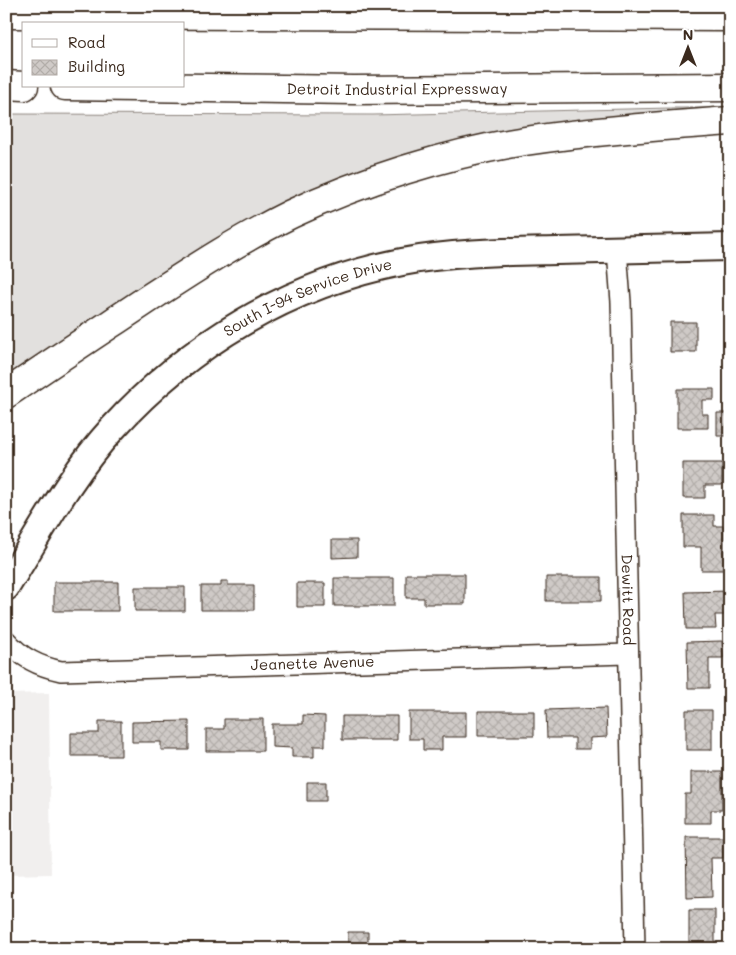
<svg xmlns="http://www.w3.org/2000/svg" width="736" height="955" viewBox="0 0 736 955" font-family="Mali,sans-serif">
	<defs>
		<pattern id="building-cross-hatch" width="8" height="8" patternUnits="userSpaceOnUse" patternTransform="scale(1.25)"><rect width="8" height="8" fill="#cfcac7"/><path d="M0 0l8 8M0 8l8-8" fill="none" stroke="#b3aeaa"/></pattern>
	</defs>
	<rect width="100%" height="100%" fill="#fff"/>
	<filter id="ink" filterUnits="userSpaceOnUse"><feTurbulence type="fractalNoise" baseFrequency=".02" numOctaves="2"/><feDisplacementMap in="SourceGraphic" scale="10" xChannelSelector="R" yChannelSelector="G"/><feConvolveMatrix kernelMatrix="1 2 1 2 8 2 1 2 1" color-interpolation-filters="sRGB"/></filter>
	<g filter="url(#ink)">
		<path fill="#f1efee" d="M49,693L51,874L6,875V694Z"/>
		<path fill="#e2e0de" stroke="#8e857e" d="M670,108H730L424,155L6,383V114L373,115Z"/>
		<path fill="url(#building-cross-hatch)" stroke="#3b2a1e" d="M670,322H696V352H670Z
			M677,389H714V400H702V414H708V428H677Z
			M717,413H730V436H717Z
			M683,463H722V485H705V498H683Z
			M683,515H714V526H724V570H701V547H683Z
			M332,540H357V557L332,558Z
			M406,574H465V604H424V598H406Z
			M546,577H601V601H546Z
			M334,578H394V606H334Z
			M221,581H228V585H254V610H201V586H221Z
			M54,582H118V611H54Z
			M297,583H325V607H297Z
			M135,587H185V611H135Z
			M730,591V615H715L716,629H686L685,592Z
			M722,641L723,658H709V688H688L687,642Z
			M606,708L607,737L590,738V749H575V738H547L546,710Z
			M686,710H712V750H686Z
			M478,711H534V736H478Z
			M409,712H466V737H442V750H423V739H409Z
			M303,715L325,716V746H314V757H292V748L272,747V724H303Z
			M342,716H397V740H342Z
			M224,719H263V751H206V729H224Z
			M99,721H121V756H71V733H99Z
			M189,721V750H161V742H132V722Z
			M691,772H722V810H711V823H685V794H691Z
			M307,782H326V801H307Z
			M686,837H723V858H711L712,897L687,898Z
			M689,910H715V949H689Z
			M348,932H368V949H348Z"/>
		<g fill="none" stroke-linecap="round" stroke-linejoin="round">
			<defs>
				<g id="street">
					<path id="s1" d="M617,250L621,302L635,949"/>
					<path id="s2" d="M6,640C22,658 38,666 61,671L628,654"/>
				</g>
				<g id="secondary">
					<path id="s3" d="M6,587C40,533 69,476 112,429C189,344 289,284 402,262C454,252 505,252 557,251C615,250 672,248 730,247"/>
				</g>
				<g id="highway">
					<path d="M6,14L730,17"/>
					<path d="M6,85L24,86"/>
					<path id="s4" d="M65,86L354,90L730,87"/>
					<path d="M6,394C54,361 103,329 151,297C197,267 242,238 291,214C360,181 449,153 525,141C592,131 661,126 730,121"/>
				</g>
			</defs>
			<use href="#street" stroke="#3b2a1e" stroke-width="22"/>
			<use href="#secondary" stroke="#3b2a1e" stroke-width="30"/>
			<use href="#highway" stroke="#3b2a1e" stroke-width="31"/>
			<use href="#street" stroke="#fff" stroke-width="19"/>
			<use href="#secondary" stroke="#fff" stroke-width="26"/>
			<use href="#highway" stroke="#fff" stroke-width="28"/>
		</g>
	</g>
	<g text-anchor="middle" stroke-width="4" stroke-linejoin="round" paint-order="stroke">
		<g font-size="15" fill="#3b2a1e" stroke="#fff">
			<text dy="5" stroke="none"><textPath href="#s4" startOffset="332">Detroit Industrial Expressway</textPath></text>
			<text dy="5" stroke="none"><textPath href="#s3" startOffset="430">South I-94 Service Drive</textPath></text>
			<text dy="5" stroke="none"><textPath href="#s1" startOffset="350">Dewitt Road</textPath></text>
			<text dy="5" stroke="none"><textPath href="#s2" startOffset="316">Jeanette Avenue</textPath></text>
		</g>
	</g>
	<rect width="736" height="955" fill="none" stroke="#fff" stroke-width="25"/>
	<rect x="12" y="12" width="711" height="930" fill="none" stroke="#3b2a1e" stroke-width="2" filter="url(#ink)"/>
	<rect x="22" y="22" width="162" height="65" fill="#ffffff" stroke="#b1aaa5"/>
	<rect x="32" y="39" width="25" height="8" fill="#ffffff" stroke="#b1aaa5"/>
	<text x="68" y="48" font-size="15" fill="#3b2a1e">Road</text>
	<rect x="32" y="60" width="25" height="15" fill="url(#building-cross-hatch)" stroke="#b1aaa5"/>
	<text x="68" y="72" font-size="15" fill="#3b2a1e">Building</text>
	<g transform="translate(688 48)" stroke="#ffffff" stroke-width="4" paint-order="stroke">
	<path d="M0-4L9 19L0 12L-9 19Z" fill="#3b2a1e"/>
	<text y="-8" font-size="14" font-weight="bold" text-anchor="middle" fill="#3b2a1e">N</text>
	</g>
</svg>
